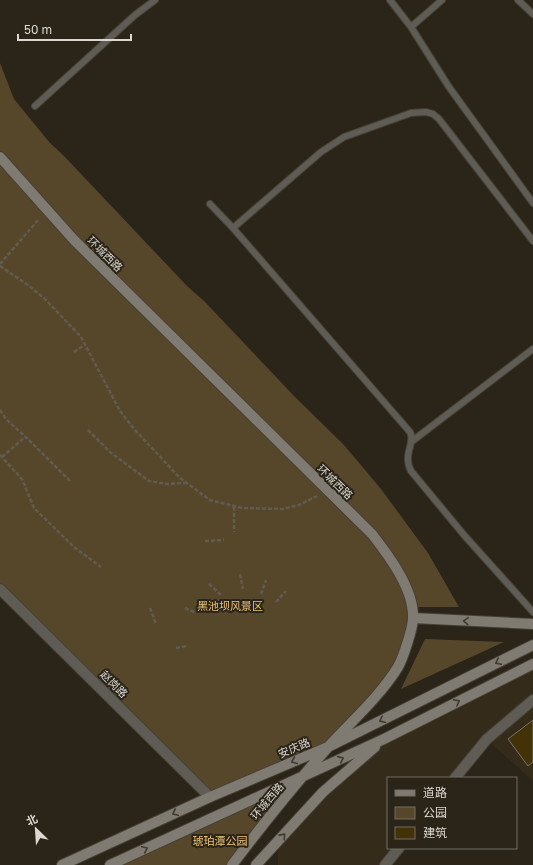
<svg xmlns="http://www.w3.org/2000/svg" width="533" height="865" viewBox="0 0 533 865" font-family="'Golos Text','Noto Sans SC',sans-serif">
	<rect width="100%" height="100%" fill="#2a2419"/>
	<path fill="#352b1a" d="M533,664V781L486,739L455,778H388V848H399L385,865H278V841L384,739Z"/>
	<path fill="#57472a" d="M0,63L14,99L50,143L64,156L187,286L205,302L294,396L344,445L381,489L428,553L459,607H411L399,665L330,746L210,797L0,589Z
		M425,639L504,642L401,689Z
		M305,774L232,865H110Z"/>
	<path fill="#433108" stroke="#7a7366" d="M533,720V762L528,766L508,739Z"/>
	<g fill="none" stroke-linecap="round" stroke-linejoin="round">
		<defs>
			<path id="lane" d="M390,0L411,27L449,87L533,203
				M518,0L533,14
				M411,27L442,0
				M35,106L135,15L155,0
				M210,204L233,228L410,432C416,443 402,454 411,471L464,535L533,612
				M233,228L321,152L344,137L411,113L426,112L433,114L439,119L533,241
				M411,442L533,349"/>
			<path id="street" d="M0,589L210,797
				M455,778L487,739L533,700
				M385,865L399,848"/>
			<path id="secondary" d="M0,157L74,240L372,534C389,556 414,589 413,618C413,628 403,658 398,667C380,696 353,720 330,745C296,783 263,824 232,865
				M413,618L533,624
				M62,865L210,797L330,746L533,645
				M110,865L384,739L533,664
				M256,865L323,792L375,747"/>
		</defs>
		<use href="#lane" stroke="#464136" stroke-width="8"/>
		<use href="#street" stroke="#464136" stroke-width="12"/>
		<use href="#secondary" stroke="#464136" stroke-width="12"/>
		<path stroke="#615c52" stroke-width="2.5" stroke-dasharray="4 2" stroke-linecap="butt" d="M0,264L39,219
			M0,266L28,285L45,299L81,337L120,411L134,429L180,478L210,500L242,508L283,509L299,505L317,496
			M74,352L86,344
			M0,410L6,419L30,441L71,482
			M88,430L110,452L149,481L167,484L186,483
			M0,455L22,479L34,508L74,547L101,567
			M2,457L25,437
			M234,507V532
			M205,541L224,540
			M240,574L243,589
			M209,584L221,595
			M261,594L266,580
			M276,602L286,591
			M150,608L156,624
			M185,608L196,613
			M176,648L188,646"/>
		<use href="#lane" stroke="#5f5c56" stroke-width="6"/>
		<use href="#street" stroke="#5f5c56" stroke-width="10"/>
		<use href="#secondary" stroke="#807b72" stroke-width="10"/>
	</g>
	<defs><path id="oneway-chevron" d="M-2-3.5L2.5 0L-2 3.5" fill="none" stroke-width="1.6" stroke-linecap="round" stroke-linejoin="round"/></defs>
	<g stroke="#403a2f">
		<use href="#oneway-chevron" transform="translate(466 621) rotate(-176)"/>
		<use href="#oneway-chevron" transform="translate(498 662) rotate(154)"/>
		<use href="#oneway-chevron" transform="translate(457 702) rotate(-27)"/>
		<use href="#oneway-chevron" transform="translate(382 720) rotate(154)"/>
		<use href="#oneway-chevron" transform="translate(341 759) rotate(-24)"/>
		<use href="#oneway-chevron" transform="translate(294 761) rotate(157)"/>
		<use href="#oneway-chevron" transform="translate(175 813) rotate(155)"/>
		<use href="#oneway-chevron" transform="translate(283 836) rotate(-48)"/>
		<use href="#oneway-chevron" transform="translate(145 849) rotate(-25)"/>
	</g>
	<g text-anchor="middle" stroke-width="4" stroke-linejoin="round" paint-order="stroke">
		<g font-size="11" fill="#dcd8d1" stroke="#2a2419">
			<text transform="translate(105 254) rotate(45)" y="4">环城西路</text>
			<text transform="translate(335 482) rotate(44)" y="4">环城西路</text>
			<text transform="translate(114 684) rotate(45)" y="4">赵岗路</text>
			<text transform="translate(294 748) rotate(-23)" y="4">安庆路</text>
			<text transform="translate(267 801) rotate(-50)" y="4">环城西路</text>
		</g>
		<g font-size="11" fill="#ecc477" stroke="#2a2419">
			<text x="230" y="610">黑池坝风景区</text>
			<text x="220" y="845">琥珀潭公园</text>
		</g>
	</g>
	<rect x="387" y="777" width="130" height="72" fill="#2a2419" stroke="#716c63"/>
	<rect x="395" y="790" width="20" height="6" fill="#807b72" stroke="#716c63"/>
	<text x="423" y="797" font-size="12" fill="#dcd8d1">道路</text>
	<rect x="395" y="807" width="20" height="12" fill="#57472a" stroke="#716c63"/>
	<text x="423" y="817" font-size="12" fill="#dcd8d1">公园</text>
	<rect x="395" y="827" width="20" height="12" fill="#433108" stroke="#716c63"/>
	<text x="423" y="837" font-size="12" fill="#dcd8d1">建筑</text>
	<g transform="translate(36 829) rotate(335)" stroke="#2a2419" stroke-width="3" paint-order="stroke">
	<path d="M0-3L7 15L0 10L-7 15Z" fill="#dcd8d1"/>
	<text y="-6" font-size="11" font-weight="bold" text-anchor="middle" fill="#dcd8d1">北</text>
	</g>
	<path d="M18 34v6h113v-6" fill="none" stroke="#dcd8d1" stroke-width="2"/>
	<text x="24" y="34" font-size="12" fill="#dcd8d1" stroke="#2a2419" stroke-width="3" paint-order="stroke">50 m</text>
</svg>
